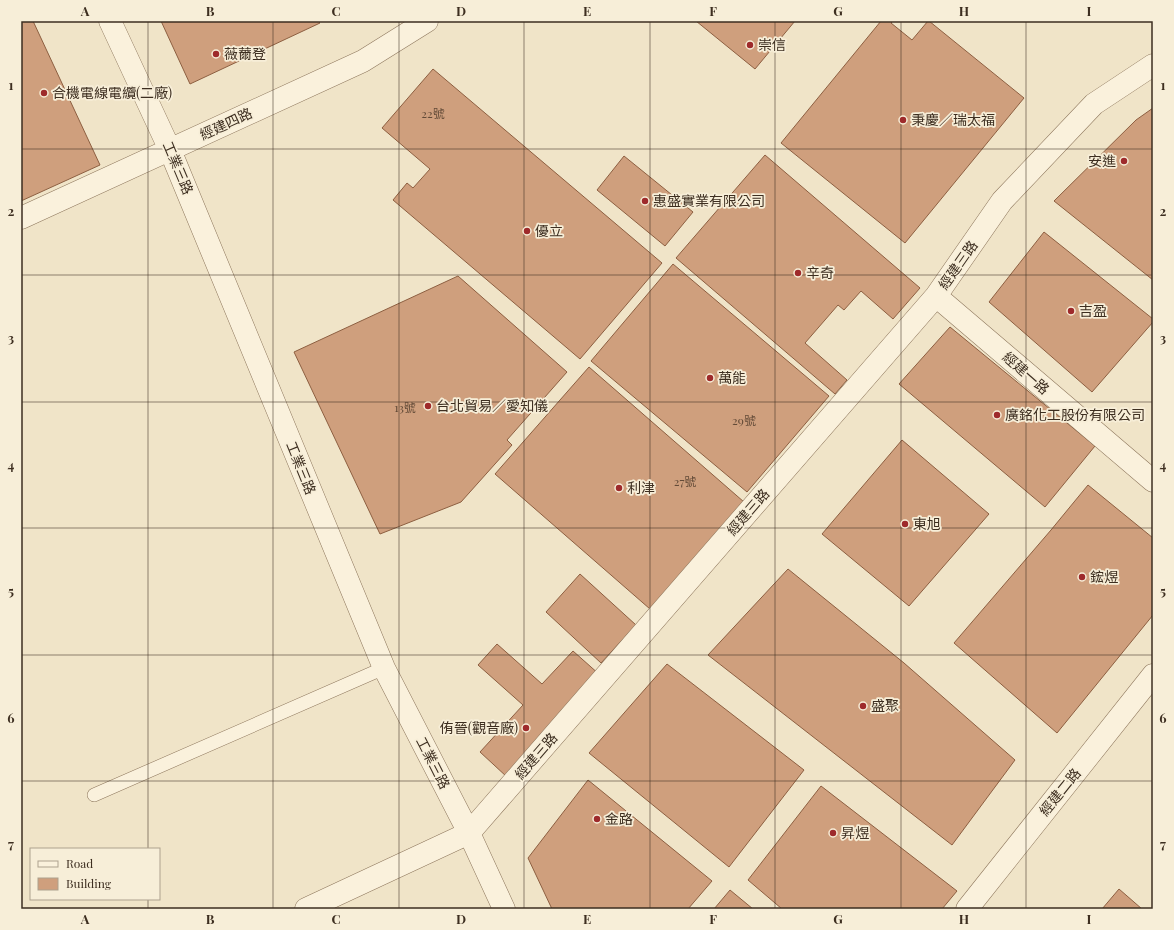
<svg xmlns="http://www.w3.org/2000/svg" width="1174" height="930" viewBox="0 0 1174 930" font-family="'Playfair Display','Noto Sans TC',serif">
	<rect width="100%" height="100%" fill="#f0e4c8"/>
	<path fill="#cf9f7d" stroke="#8d5f41" d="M21,21H33L100,165L21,201Z
		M161,21H318L320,23L190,84Z
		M696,21H795L755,69Z
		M881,21H893L891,23L912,40L928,21H929L1024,98L905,243L781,143Z
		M433,69L662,263L580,359L393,200L407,183L413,188L430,169L382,128Z
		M1153,108V280L1054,201L1136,120Z
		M765,155L920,288L893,319L861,291L844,310L838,305L805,343L847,380L835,394L676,258Z
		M624,156L693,212L665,246L597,190Z
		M1044,232L1153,319V322L1092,392L989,302Z
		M673,264L829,396L747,492L591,361Z
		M458,276L567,372L507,440L512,445L461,502L380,534L294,352Z
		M950,327L1095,446L1045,507L899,384Z
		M589,367L744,502L650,609L495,474Z
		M902,440L989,514L909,606L822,534Z
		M1088,485L1153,538V615L1057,733L954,643L1051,530Z
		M788,569L904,663L1015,760L952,845L708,655Z
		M580,574L636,625L601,663L546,612Z
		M497,644L542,684L573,651L600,675L507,777L480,752L523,705L478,665Z
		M667,664L804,770L729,867L589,753Z
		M588,780L712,881L688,909H552L528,858Z
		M821,786L957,891L942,909H782L748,880Z
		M1119,889L1142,909H1102Z
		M730,890L753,909H714Z"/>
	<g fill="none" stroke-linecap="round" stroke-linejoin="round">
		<defs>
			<path id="lane" d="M94,795L384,668"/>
			<path id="street" d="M110,21L170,150L384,668L469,833L504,909
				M21,218L363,61L427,21
				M936,296L1153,481
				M306,909L469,833L936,296L1002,201L1094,104L1153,65
				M967,909L1153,675"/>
		</defs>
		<use href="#lane" stroke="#8d765c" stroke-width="14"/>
		<use href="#street" stroke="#8d765c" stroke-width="23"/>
		<use href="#lane" stroke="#faf1dc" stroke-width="13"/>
		<use href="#street" stroke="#faf1dc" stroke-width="22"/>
	</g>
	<path fill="none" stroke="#3d2e20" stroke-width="1" stroke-opacity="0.55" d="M148,21V849M273,21V909M399,21V909M524,21V909M650,21V909M775,21V909M901,21V909M1026,21V909M21,149H1153M21,275H1153M21,402H1153M21,528H1153M21,655H1153M21,781H1153M148,899V909"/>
	<g fill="#9e2a2b" stroke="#f7eed8" stroke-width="1.5">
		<circle cx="750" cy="45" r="4"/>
		<circle cx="216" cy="54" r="4"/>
		<circle cx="44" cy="93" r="4"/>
		<circle cx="903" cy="120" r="4"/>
		<circle cx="1124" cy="161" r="4"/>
		<circle cx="645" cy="201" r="4"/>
		<circle cx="527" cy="231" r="4"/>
		<circle cx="798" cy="273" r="4"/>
		<circle cx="1071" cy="311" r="4"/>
		<circle cx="710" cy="378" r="4"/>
		<circle cx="428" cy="406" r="4"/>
		<circle cx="997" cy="415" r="4"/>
		<circle cx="619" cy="488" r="4"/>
		<circle cx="905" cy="524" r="4"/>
		<circle cx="1082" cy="577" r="4"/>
		<circle cx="863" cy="706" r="4"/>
		<circle cx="526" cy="728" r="4"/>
		<circle cx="597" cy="819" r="4"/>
		<circle cx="833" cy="833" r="4"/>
	</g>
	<g text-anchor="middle" stroke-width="3.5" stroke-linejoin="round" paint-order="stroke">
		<g font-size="12" fill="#624a37">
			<text x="433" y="118">22號</text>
			<text x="405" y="412">13號</text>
			<text x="744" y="425">29號</text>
			<text x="685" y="486">27號</text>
		</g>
		<g font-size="14" fill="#3d2e20" stroke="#f7eed8" text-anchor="start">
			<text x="758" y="50">崇信</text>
			<text x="224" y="59">薇薾登</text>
			<text x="52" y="98">合機電線電纜(二廠)</text>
			<text x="911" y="125">秉慶／瑞太福</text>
			<text x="1116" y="166" text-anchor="end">安進</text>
			<text x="653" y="206">惠盛實業有限公司</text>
			<text x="535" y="236">優立</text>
			<text x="806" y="278">辛奇</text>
			<text x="1079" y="316">吉盈</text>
			<text x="718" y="383">萬能</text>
			<text x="436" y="411">台北貿易／愛知儀</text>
			<text x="1005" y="420">廣銘化工股份有限公司</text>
			<text x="627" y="493">利津</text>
			<text x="913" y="529">東旭</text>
			<text x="1090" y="582">鋐煜</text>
			<text x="871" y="711">盛聚</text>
			<text x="518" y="733" text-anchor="end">侑晉(觀音廠)</text>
			<text x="605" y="824">金路</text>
			<text x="841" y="838">昇煜</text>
		</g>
		<g font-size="14" fill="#3d2e20" stroke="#f7eed8">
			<text transform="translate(226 124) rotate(-25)" y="5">經建四路</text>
			<text transform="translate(178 168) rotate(67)" y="5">工業三路</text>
			<text transform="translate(958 265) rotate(-55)" y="5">經建三路</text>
			<text transform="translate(1026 373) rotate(41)" y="5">經建一路</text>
			<text transform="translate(301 468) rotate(68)" y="5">工業三路</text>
			<text transform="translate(748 512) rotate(-49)" y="5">經建三路</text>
			<text transform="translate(536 756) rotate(-49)" y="5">經建三路</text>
			<text transform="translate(433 763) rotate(63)" y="5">工業三路</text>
			<text transform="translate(1060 792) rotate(-51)" y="5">經建二路</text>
		</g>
	</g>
	<rect width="1174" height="930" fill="none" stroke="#f7eed8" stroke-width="44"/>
	<rect x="30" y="848" width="130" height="52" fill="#f7eed8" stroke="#ada18e"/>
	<rect x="38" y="861" width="20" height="6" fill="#faf1dc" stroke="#ada18e"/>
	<text x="66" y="868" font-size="12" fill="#3d2e20">Road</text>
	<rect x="38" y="878" width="20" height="12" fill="#cf9f7d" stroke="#ada18e"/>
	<text x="66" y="888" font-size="12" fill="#3d2e20">Building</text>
	<rect x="22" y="22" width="1130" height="886" fill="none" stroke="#3d2e20" stroke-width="1.5"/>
	<g font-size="13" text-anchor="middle" font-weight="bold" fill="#3d2e20">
		<text x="85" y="16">A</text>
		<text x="210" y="16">B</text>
		<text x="336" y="16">C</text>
		<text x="461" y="16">D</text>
		<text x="587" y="16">E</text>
		<text x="713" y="16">F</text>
		<text x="838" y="16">G</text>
		<text x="964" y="16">H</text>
		<text x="1089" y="16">I</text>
		<text x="11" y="90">1</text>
		<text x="1163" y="90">1</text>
		<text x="11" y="216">2</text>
		<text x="1163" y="216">2</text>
		<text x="11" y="343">3</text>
		<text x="1163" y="343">3</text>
		<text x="11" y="470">4</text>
		<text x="1163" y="470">4</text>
		<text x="11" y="596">5</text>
		<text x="1163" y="596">5</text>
		<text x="11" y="723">6</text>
		<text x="1163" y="723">6</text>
		<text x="11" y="849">7</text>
		<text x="1163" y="849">7</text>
		<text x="85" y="924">A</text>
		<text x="210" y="924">B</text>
		<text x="336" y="924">C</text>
		<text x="461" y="924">D</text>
		<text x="587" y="924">E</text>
		<text x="713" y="924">F</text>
		<text x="838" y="924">G</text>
		<text x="964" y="924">H</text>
		<text x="1089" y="924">I</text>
	</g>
</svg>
